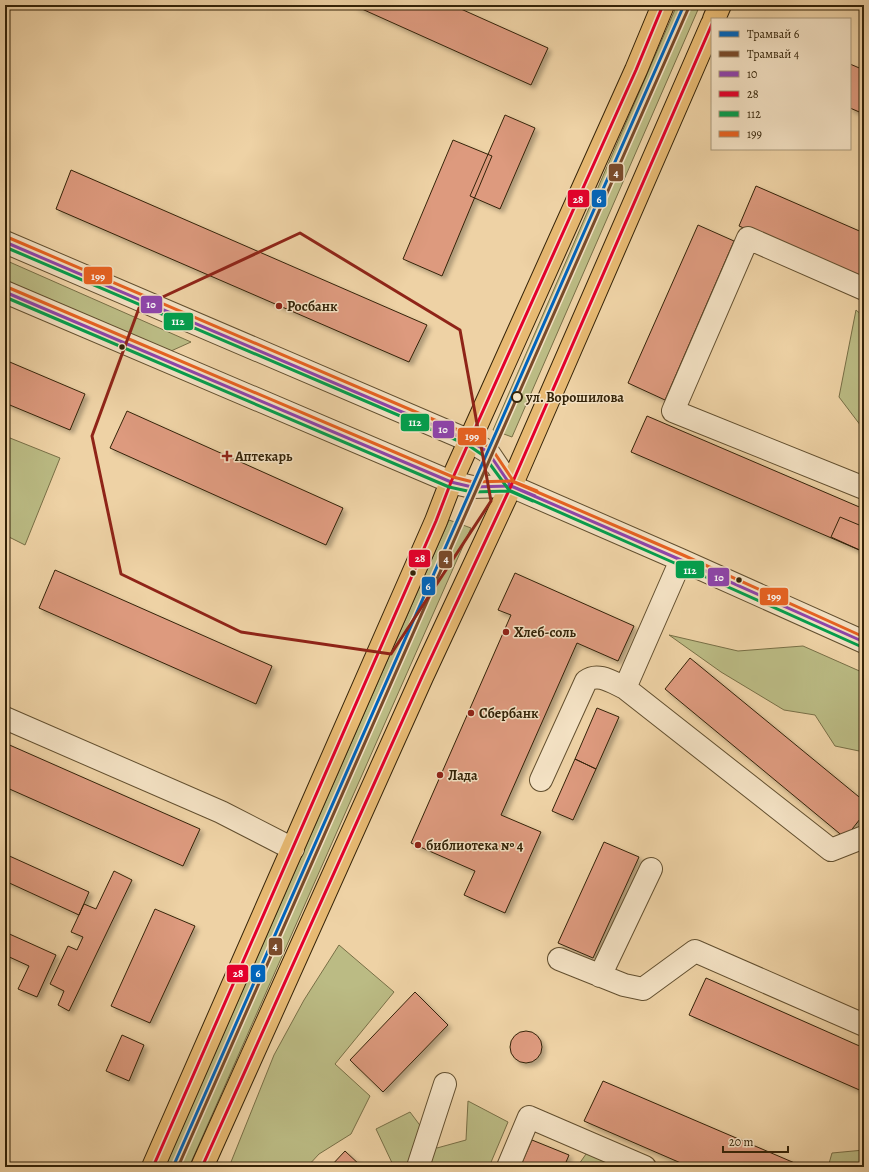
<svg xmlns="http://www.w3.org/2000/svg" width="869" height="1172" viewBox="0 0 869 1172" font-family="Alegreya,serif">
	<defs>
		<filter id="shadow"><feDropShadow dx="3.5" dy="3.5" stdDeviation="2" flood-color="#0004"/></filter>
	</defs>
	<rect width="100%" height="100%" fill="#eed2a5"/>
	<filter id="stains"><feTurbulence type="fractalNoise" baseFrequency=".005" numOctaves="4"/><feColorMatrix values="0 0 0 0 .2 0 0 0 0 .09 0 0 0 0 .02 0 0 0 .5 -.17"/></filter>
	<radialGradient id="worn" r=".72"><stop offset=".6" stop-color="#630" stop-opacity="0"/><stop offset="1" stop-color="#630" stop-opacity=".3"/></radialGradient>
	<path fill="#bbbb84" stroke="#786f46" d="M677,5H700L512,437L493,430Z
		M5,260L191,342L171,351L5,280Z
		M856,310L864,317V430L839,397Z
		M5,436L60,458L25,545L5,535Z
		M449,520L471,528L189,1167H165Z
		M669,635L738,651L803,646L864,673V752L835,746L815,715L784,710L721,672Z
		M339,945L394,992L335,1064L370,1096L351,1134L319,1154L307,1167H229L274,1055L304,1000Z
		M468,1101L508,1122L489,1167H394L376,1129L410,1112L437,1148L466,1140Z
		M591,1147L635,1167H578L579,1164Z
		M864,1150V1167H828L832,1153Z"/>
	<path fill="#dd9a7e" stroke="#342308" filter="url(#shadow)" d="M353,5H452L548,48L531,85Z
		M850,64L864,70V114L850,108Z
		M505,115L535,128L500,209L470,196Z
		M453,140L492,156L442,276L403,259Z
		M71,170L427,325L409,362L56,209Z
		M756,186L864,233V279L739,226Z
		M698,225L734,241L665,400L628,383Z
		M5,360L85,394L70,430L5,403Z
		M127,411L343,508L326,545L110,448Z
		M647,416L864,509V552L631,452Z
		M840,517L864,527V552L831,537Z
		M55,570L272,666L256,704L39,608Z
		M515,573L634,626L618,661L577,643L501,815L541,832L505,913L464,895L475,871L411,843L511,615L498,610Z
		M690,658L864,801V814L845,838L665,689Z
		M597,708L619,717L596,769L575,759Z
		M5,743L200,829L183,866L5,787Z
		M575,759L596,769L573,820L552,811Z
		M604,842L639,857L593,958L558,943Z
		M5,854L89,892L79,915L5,881Z
		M114,871L132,880L69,1011L58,1005L64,991L50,984L68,946L77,950L83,937L71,932L84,904L96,909Z
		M155,909L195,926L150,1023L111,1006Z
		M5,932L56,955L37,997L18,989L29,966L5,955Z
		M706,978L864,1048V1092L689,1015Z
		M415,992L448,1025L383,1092L350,1060Z
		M510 1047a16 16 0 1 1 32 0a16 16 0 1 1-32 0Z
		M122,1035L144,1045L129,1081L106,1071Z
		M603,1081L804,1167H690L584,1121Z
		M532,1140L569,1155L564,1167H520Z
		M345,1151L362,1167H330Z"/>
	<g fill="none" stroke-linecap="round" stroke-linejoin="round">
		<defs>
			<path id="minor" d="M5,242L470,441L488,452L511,486
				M864,289L748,238L673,411L864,488
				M5,292L451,482L472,487L511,486L681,560L864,642
				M681,560L625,688L831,850L864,837
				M5,718L221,812L293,849
				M541,780L586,681C598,672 612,682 625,688
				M559,959L624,985L643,989L695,951L864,1025
				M600,976L651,869
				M418,1167L445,1084
				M508,1167L529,1117L645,1167"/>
			<path id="major" d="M714,19L720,5
				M153,1167L436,521L451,482L636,70L663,5
				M202,1167L422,677L511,486L712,24"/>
		</defs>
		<use href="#minor" stroke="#624f2f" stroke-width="24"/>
		<use href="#major" stroke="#342308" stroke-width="24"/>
		<use href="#minor" stroke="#f4e2c4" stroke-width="22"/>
		<use href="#major" stroke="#e7b972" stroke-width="22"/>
		<defs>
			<path id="bus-1" d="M5,242L470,441L488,452L511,486L681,560L864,642
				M5,292L451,482L472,487L511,486L535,496"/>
			<path id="bus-2" d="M153,1167L436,521L451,482L636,70L663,5
				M202,1167L422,677L511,486L712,24"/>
			<path id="bus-3" d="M5,247L468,445L484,456L509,490L679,565L862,647
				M5,297L449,487L472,492L510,491L533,501"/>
			<path id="bus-4" d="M7,237L472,436L492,449L514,482L683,555L864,637
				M7,287L453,477L473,482L512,481L537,491"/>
		</defs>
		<use href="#bus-1" stroke="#f4e2c4" stroke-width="6"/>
		<use href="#bus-2" stroke="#f4e2c4" stroke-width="6"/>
		<use href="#bus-3" stroke="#f4e2c4" stroke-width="6"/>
		<use href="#bus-4" stroke="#f4e2c4" stroke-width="6"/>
		<use href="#bus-1" stroke="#8e44ad" stroke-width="3"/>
		<use href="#bus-2" stroke="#e4002b" stroke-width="3"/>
		<use href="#bus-3" stroke="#039f4d" stroke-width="3"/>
		<use href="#bus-4" stroke="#e86221" stroke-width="3"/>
		<defs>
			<path id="tram-1" d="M173,1167L684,5"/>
			<path id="tram-2" d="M178,1167L689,7"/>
		</defs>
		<use href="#tram-1" stroke="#f4e2c4" stroke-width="6"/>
		<use href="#tram-2" stroke="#f4e2c4" stroke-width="6"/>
		<use href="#tram-1" stroke="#0065bd" stroke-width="3"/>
		<use href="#tram-2" stroke="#7a4b2a" stroke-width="3"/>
	</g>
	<path fill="none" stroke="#8f2418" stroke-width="3" stroke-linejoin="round" d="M300,233L460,330L491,501L391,654L241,632L121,574L92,436L139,308Z"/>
	<g fill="#8f2418" stroke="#f4e2c4" stroke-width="1.5">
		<circle cx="279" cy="306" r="4"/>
		<path d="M225 450h4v4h4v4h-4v4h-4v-4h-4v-4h4z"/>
		<circle cx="506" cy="632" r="4"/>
		<circle cx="471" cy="713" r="4"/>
		<circle cx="440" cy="775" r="4"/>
		<circle cx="418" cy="845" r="4"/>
	</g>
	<g fill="#342308" stroke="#f4e2c4" stroke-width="1.5">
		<circle cx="122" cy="347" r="3.5"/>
		<circle cx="413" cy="573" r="3.5"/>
		<circle cx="739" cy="580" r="3.5"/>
	</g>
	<circle fill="#f4e2c4" stroke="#342308" stroke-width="2" cx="517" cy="397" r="5"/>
	<g text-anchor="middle" stroke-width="3" stroke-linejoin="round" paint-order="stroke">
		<g font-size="14" font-weight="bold" fill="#342308" stroke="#f4e2c4" text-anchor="start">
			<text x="287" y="311">Росбанк</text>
			<text x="235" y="461">Аптекарь</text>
			<text x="514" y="637">Хлеб-соль</text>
			<text x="479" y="718">Сбербанк</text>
			<text x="448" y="780">Лада</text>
			<text x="426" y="850">библиотека № 4</text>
		</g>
		<g font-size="14" font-weight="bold" fill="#342308" stroke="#f4e2c4" text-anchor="start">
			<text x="526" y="402">ул. Ворошилова</text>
		</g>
	</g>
	<g stroke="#f4e2c4" stroke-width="1.5">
		<rect x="608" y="163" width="16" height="19" rx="4" fill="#7a4b2a"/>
		<rect x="591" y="189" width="16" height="19" rx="4" fill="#0065bd"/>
		<rect x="567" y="189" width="23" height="19" rx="4" fill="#e4002b"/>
		<rect x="83" y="266" width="30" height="19" rx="4" fill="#e86221"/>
		<rect x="140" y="295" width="23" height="19" rx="4" fill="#8e44ad"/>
		<rect x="163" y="312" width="31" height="19" rx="4" fill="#039f4d"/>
		<rect x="400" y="413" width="30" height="19" rx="4" fill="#039f4d"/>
		<rect x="432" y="420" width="23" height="19" rx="4" fill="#8e44ad"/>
		<rect x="457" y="427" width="30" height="19" rx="4" fill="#e86221"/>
		<rect x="408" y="549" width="23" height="19" rx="4" fill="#e4002b"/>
		<rect x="438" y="550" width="15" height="19" rx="4" fill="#7a4b2a"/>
		<rect x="675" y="560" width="30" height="19" rx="4" fill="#039f4d"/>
		<rect x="707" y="567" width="23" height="20" rx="4" fill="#8e44ad"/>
		<rect x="421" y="576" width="15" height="20" rx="4" fill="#0065bd"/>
		<rect x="759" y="587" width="30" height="19" rx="4" fill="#e86221"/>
		<rect x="268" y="937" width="15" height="19" rx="4" fill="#7a4b2a"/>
		<rect x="226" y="964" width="23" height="19" rx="4" fill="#e4002b"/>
		<rect x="250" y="964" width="16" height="19" rx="4" fill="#0065bd"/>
	</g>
	<g font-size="11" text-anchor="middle" font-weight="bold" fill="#fff">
		<text x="616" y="177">4</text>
		<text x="599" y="203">6</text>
		<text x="578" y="203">28</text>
		<text x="98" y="280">199</text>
		<text x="151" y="308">10</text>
		<text x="178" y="325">112</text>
		<text x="415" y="426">112</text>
		<text x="443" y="433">10</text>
		<text x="472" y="440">199</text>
		<text x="420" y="562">28</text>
		<text x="446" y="563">4</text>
		<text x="690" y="574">112</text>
		<text x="719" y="581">10</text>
		<text x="428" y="590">6</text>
		<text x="774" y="600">199</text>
		<text x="275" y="950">4</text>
		<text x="238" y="977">28</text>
		<text x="258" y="977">6</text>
	</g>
	<rect width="869" height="1172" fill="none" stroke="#eed2a5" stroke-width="20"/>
	<rect x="6" y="6" width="857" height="1160" fill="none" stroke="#342308" stroke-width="2"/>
	<rect x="10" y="10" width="849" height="1152" fill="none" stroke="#342308"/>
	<rect x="711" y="18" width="140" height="132" fill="#f4e2c4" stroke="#a79679"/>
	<rect x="719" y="31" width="20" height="6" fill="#0065bd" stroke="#a79679"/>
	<text x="747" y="38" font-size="12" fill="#342308">Трамвай 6</text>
	<rect x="719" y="51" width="20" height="6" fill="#7a4b2a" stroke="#a79679"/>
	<text x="747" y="58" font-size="12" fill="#342308">Трамвай 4</text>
	<rect x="719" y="71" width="20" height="6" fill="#8e44ad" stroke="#a79679"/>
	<text x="747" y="78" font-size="12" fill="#342308">10</text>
	<rect x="719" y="91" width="20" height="6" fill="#e4002b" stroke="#a79679"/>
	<text x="747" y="98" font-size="12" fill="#342308">28</text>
	<rect x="719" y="111" width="20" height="6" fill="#039f4d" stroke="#a79679"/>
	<text x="747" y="118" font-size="12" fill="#342308">112</text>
	<rect x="719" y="131" width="20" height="6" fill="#e86221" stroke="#a79679"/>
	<text x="747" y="138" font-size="12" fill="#342308">199</text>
	<path d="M723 1146v6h65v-6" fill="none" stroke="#342308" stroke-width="2"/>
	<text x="729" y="1146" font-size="12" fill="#342308" stroke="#f4e2c4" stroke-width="3" paint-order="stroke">20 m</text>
	<rect width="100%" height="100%" filter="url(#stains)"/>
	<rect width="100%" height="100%" fill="url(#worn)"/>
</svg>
